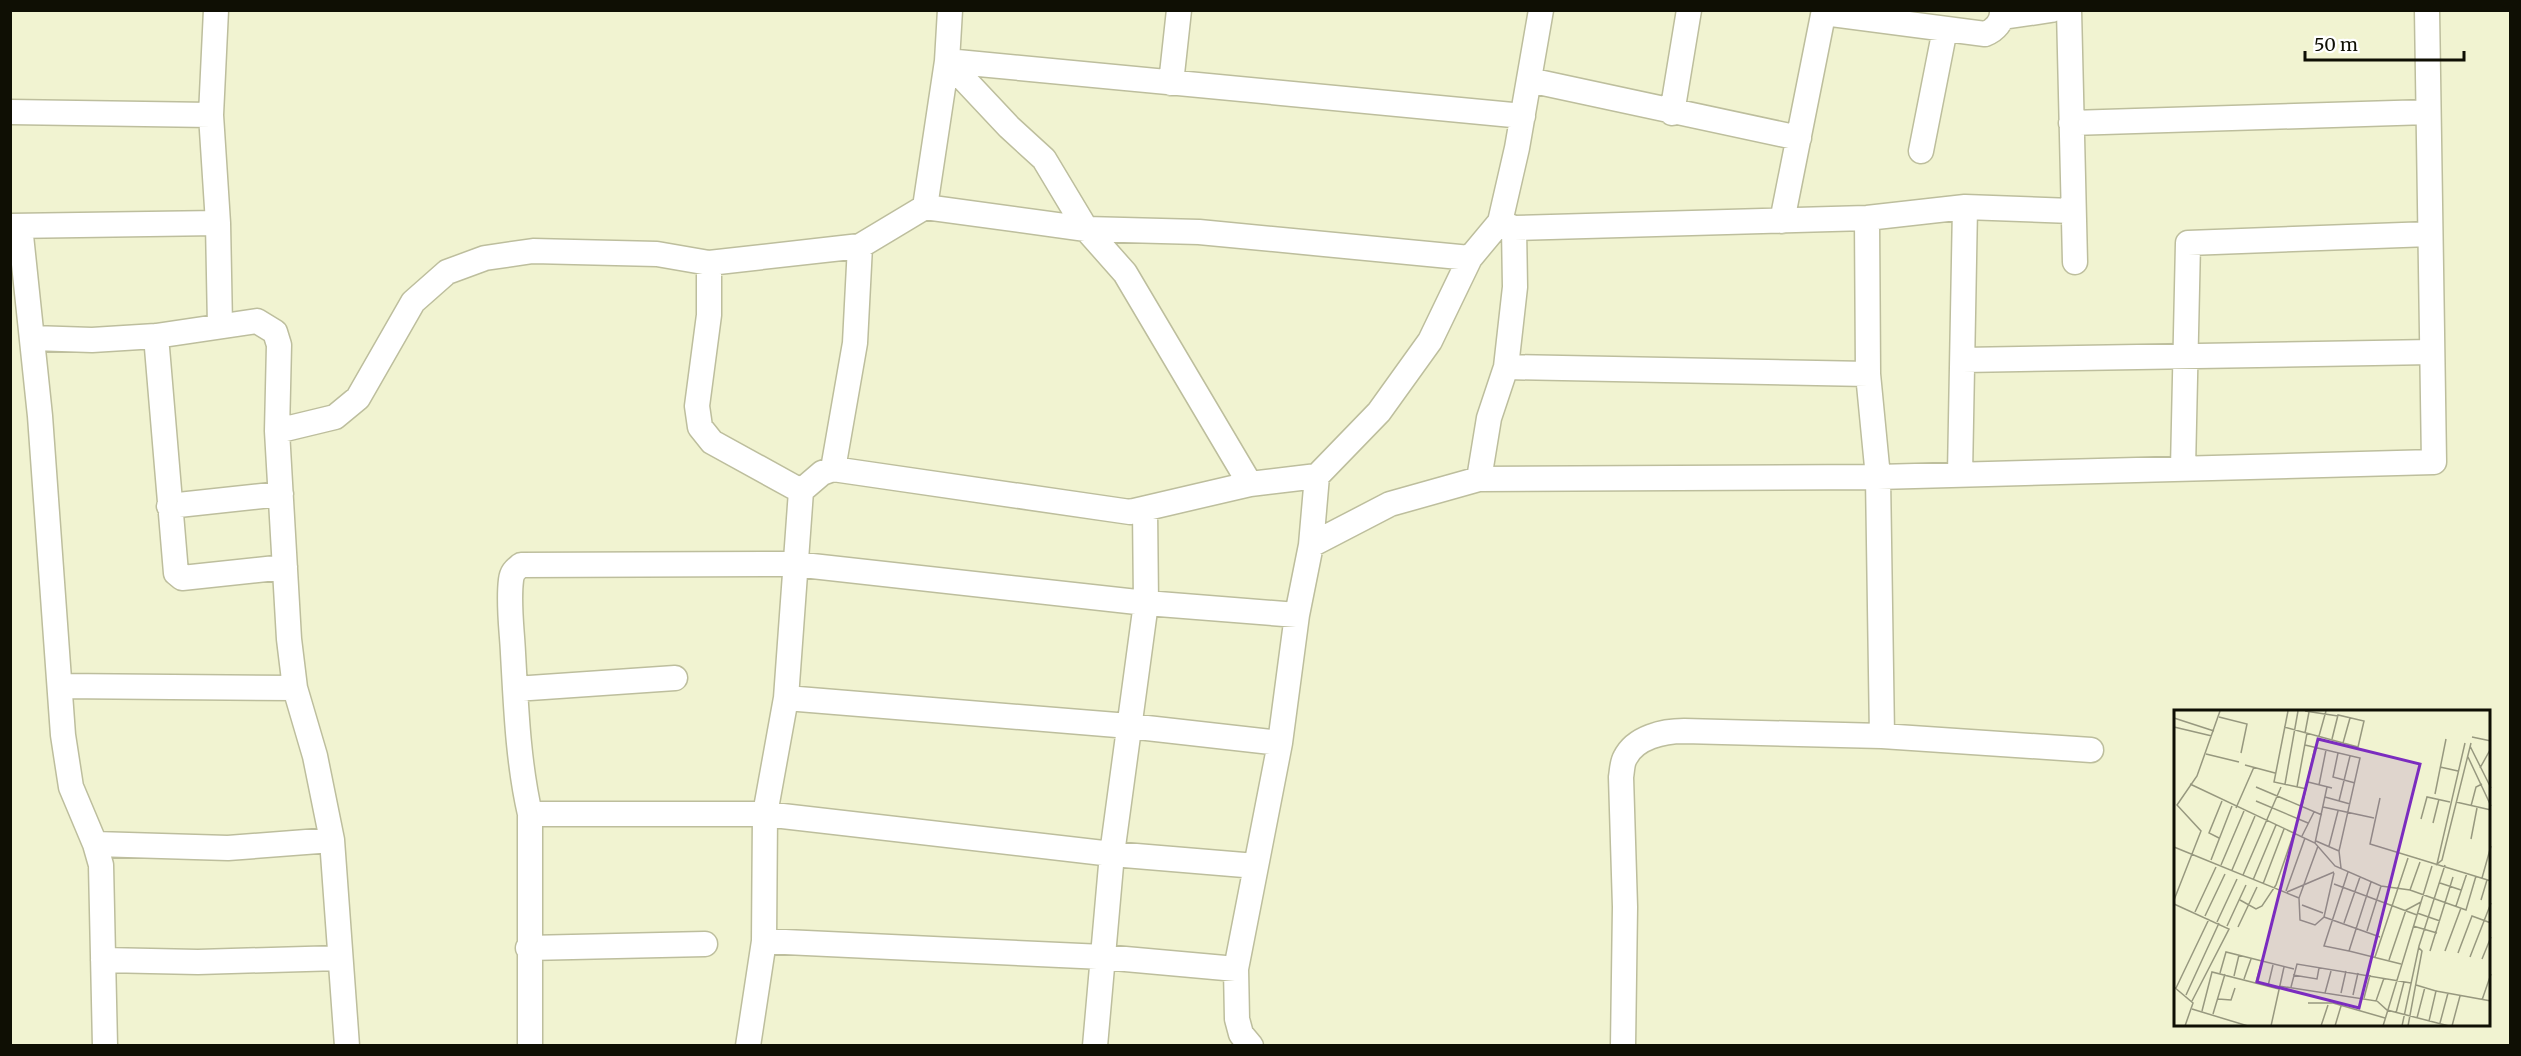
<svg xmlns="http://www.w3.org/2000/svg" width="2521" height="1056" viewBox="0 0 2521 1056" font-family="Merriweather,serif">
	<rect width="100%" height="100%" fill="#f1f3d1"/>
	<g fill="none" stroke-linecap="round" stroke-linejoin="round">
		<defs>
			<path id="minor" d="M216,10L211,115L218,223L220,326
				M2069,10L2075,262
				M1824,13L1985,34C1995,30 2003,22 2002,10
				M2003,17L2051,10
				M947,61L1009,127L1044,159L1086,229L1125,273L1250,484L1317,476
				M947,61L1523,116
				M1529,80L1799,138
				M1171,83L1179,10
				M10,112L211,115
				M1672,113L1689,10
				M2071,123L2428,112
				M1921,151L1945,29
				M925,207L947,61L950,10
				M1867,218L1868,374L1878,477L1882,736
				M1782,221L1824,10
				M1500,222L1514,228L1867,218L1965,207L2072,211
				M10,226L218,223
				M20,226L40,416L63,735L71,787L95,844L101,865L105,1046
				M709,263V315L697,406L700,427L712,442L801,491
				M156,336L176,573L182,578L285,567
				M32,338L92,340L156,336L257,321L275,332L279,345L277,431L289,639L295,688L315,756L332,840L347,1046
				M1963,360L2432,352
				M1506,367L1868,374
				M277,431L335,417L358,398L413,302L447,272L485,258L533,251L657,254L709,263L860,246L925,207L1086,229L1199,232L1470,258
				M2183,468L2188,243L2430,234
				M833,469L855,343L860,246
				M1960,474L1965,207
				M1479,479L1489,418L1506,367L1515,287L1514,228
				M169,506L281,494
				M1311,545L1390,504L1479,479L1878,477L2434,462L2427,10
				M60,686L295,688
				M515,689L675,678
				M786,698L1129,726L1280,743
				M530,814C518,762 516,706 513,653C512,630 508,604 511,580C512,572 515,570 521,565L794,564L1146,603L1297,615
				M95,844L228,848L332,840
				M764,941L1103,957L1236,969
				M528,948L705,944
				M103,960L198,962L340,958
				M530,1046V814H765L1112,854L1256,866
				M748,1046L764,941L765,814L786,698L801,491L822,473L833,469L1130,512L1250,484
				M1095,1046L1112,854L1146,603L1145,509
				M1251,1046L1241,1034L1237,1019L1236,969L1280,743L1297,615L1311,545L1317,476L1379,412L1430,341L1470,258L1500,222L1517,148L1541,10
				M1623,1046L1625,907L1621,777C1622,772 1622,763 1625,758C1635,737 1664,731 1684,731L1882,736L2091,750"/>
		</defs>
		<use href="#minor" stroke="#bdbe9d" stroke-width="27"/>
		<use href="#minor" stroke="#fff" stroke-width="24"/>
	</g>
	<g transform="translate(2174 710)">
		<rect width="316" height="316" fill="#f1f3d1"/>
		<path fill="none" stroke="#97987f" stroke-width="1.5" d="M114,1L100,72L133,79M131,1L164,6M45,7L73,14L67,43M0,8L40,21M0,17L38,26M110,17L184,37L190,11L164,5L158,29M131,23L135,2M145,26L152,1M298,27L317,31M169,33L176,8M291,33L263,154L268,150L297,33M131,35L186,48L165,141L167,158M296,36L317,78M164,43L159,67L181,73M32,44L65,52M294,47L317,96M71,55L101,63M266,57L284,61M306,58L316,40M134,72L158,78M16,74L141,133L161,156L207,176L236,180L292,200L302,166M111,74L124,1M145,75L152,40M82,77L148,105M123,77L133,23M261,84L272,29M151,87L176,94M206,88L196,134L317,171M82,91L134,113M165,91L176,46M282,92L317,100M128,96L141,37M297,96L302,77L308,74M149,97L200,108M62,98L80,57M247,109L253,87L276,92M259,113L265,89M128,126L140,102M45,128L35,123L48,91M297,129L303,98M142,131L165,141M141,133L153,77M144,136L125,188L126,210L141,215L150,207L160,163M155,136L164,101M0,137L125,188M37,150L58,96M47,155L70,101M58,160L81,106M174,162L150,236L175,241M69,165L107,77M308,168L317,136M79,170L102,115M197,172L175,241L227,254M266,173L287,180M89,174L110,119M160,174L243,205M236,180L246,152M112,181L131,128M113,182L160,162M0,190L27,121L3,95L23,66L46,1M66,190L82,199L88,196L102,175L120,123M307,190L313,170M0,194L55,219L18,291M128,195L149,203M282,196L293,163M21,202L42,157M243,203L266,211M31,206L51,164M150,207L206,227M43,212L63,169M170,213L186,167M53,216L72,175M239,216L263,223M64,217L83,177M193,221L207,176M256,241L279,167M271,241L287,198M284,243L298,206L317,213M201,247L234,148M296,247L317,193M308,249L317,227M215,250L232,200L247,192M46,263L52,242L120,259M119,265L143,269L145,258M60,266L65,245M70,269L77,249M82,272L88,251M242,275L262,281L255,311M94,276L99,255M105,276L202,291L210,268M0,277L19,293L11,316M117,277L123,254L237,273M2,278L35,209M262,281L317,291M151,283L157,261M167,283L172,261M12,285L45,213M179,285L184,263M190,288L196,265M44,289L57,290L61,278M308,290L317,264M203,291L213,300L275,316M134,293H159L211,308M18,299L74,316M28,301L38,262L105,279M222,303L230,272M39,304L51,264M243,308L251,277M266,313L274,283M97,316L110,257M147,316L154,295M161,316L167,296M209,316L258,156M228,316L245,236L271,155M234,316L248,241L245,238M278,316L286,286"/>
		<path fill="#7b2cbf" fill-opacity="0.15" stroke="#7b2cbf" stroke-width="3" d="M144,29L246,54L185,298L83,272Z"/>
		<rect width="316" height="316" fill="none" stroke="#0f0f04" stroke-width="3"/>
	</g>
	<rect width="2521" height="1056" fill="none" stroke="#0f0f04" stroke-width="24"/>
	<path d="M2305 51v9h159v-9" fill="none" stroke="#0f0f04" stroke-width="3"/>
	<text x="2314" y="51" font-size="18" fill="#0f0f04" stroke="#ffffff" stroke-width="4.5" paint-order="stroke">50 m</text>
</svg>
